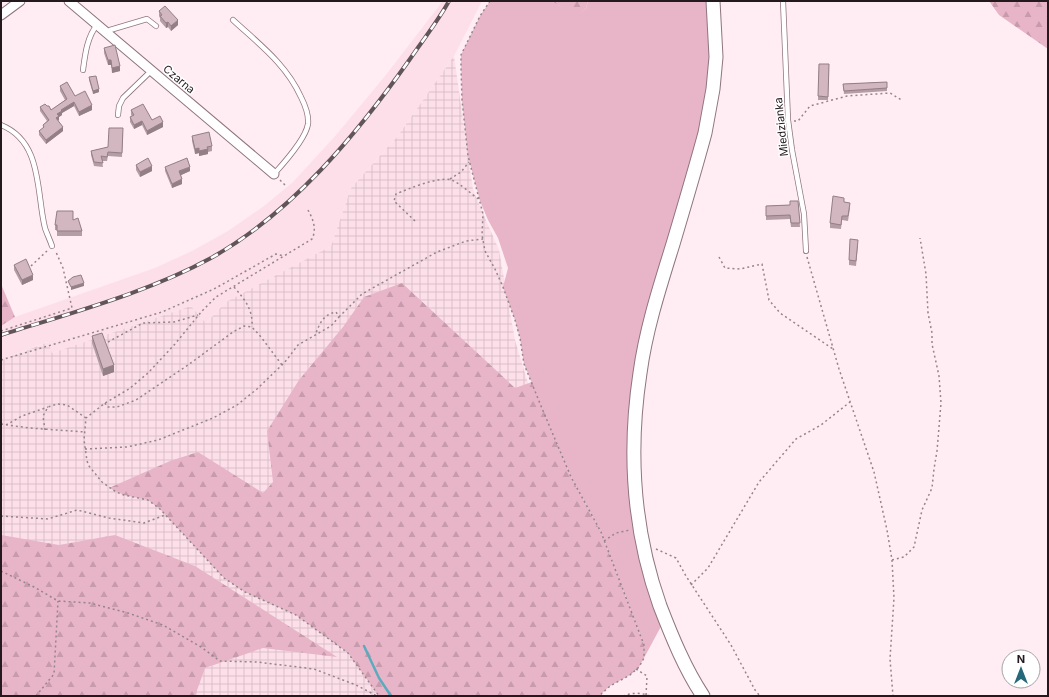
<svg xmlns="http://www.w3.org/2000/svg" width="1049" height="697" viewBox="0 0 1049 697" font-family="Inter,sans-serif">
	<defs>
		<pattern id="industrial-grid" width="8" height="8" patternUnits="userSpaceOnUse"><rect width="8" height="8" fill="#fddfea"/><path d="M0 4h8M4 0v8" fill="none" stroke="#d9bfc8"/></pattern>
		<pattern id="forest-firs" width="22" height="20" patternUnits="userSpaceOnUse"><rect width="22" height="20" fill="#e8b5c8"/><path d="M5 1l3.5 6h-7zM16 11l3.5 6h-7z" fill="#c79bab"/></pattern>
	</defs>
	<rect width="100%" height="100%" fill="#ffedf3"/>
	<path fill="#fddfea" d="M442,1H482L454,56L397,137L351,188L331,246L226,302L206,323L191,306L52,353L47,342L1,360V326L15,317L155,268L192,251L228,231L264,206L293,182L337,134L385,76L439,6Z"/>
	<path fill="url(#industrial-grid)" d="M454,56L473,190L499,250L515,340L539,420L582,696H1V360L48,342L52,353L191,306L206,323L226,302L331,246L351,188L397,137Z"/>
	<path fill="#e8b5c8" d="M490,1H551L578,15L586,8L588,1H713V89L656,299L634,470L665,619L644,658V645L601,532L571,477L524,364L520,338L515,320L503,287L508,268L498,238L488,220L480,201L468,156L462,100L461,55L480,16Z"/>
	<path fill="url(#forest-firs)" d="M551,1H588L586,8L578,16Z
		M989,1H1048V49L999,15Z
		M402,283L515,388L532,382L571,477L601,532L644,645V658L639,667L630,675L610,686L599,696H379L348,653L296,615L245,592L224,578L160,509L148,500L124,495L109,488L170,461L198,452L263,493L273,482L267,431L299,380L343,327L364,297Z
		M1,284L15,317L1,326Z
		M1,535L59,545L115,535L195,566L337,657L263,648L205,668L195,696H1Z"/>
	<g fill="none" stroke-linecap="round" stroke-linejoin="round">
		<path stroke="#5daabf" stroke-width="2.5" d="M364,646L379,678L391,696"/>
		<defs>
			<path id="lane" d="M783,1L788,120L792,150L804,214L806,251
				M233,20C259,44 286,64 301,97C305,105 309,115 308,124C306,138 284,163 274,174
				M107,33L110,30L147,19L156,26
				M83,70C85,55 87,37 97,25
				M118,115L119,106L123,98L151,71
				M1,125C43,142 36,192 45,228C47,234 50,240 52,246"/>
			<path id="street" d="M69,1L274,174
				M1,15L20,1"/>
			<path id="secondary" d="M703,696C685,669 672,637 660,606C633,530 628,452 640,373C646,329 660,286 673,244C684,207 695,170 705,133L713,89L716,57L713,1"/>
		</defs>
		<use href="#lane" stroke="#8f757f" stroke-width="6"/>
		<use href="#street" stroke="#8f757f" stroke-width="11"/>
		<use href="#secondary" stroke="#8f757f" stroke-width="15"/>
		<path stroke="#93858a" stroke-width="1.5" stroke-dasharray="2 3" stroke-linecap="butt" d="M490,1L480,16L461,55V68L462,100L468,156L483,214L482,235L485,251L495,269L503,287L515,320L520,338L524,364L541,406L571,477L601,532L644,645V658L639,667L630,675L610,686L599,696
			M794,121H798L810,106L847,96L890,93L903,101
			M450,179L461,172L469,162
			M280,180L286,186
			M308,210C313,219 317,229 312,239L216,297L202,311L175,344L148,373L129,389L105,403L86,418L84,440L87,461L89,466L102,482L116,492L124,495L148,500L160,509L224,578L245,592L296,615L348,653L379,696
			M415,221L394,201L396,194C408,189 439,176 451,180C459,182 472,195 480,200
			M719,257L725,268L740,269L762,264L769,300L780,313L833,349
			M807,257L839,369L874,472L887,530L892,560L894,598L890,659L893,696
			M31,266L48,250
			M234,287C245,300 253,309 252,327
			M339,317L362,294L437,252L466,241L483,239
			M1,331L72,308L63,268L56,252
			M108,342L143,323L174,322L198,315
			M1,360L162,312L214,289L276,254L284,256
			M105,403L107,407H117L136,400L188,365L233,332L244,326L252,327L261,337L282,365
			M1,424L29,428L85,432
			M6,425L22,416L48,407
			M45,430L43,416L48,407L57,404L67,405L86,418
			M85,449L127,447L158,440L213,418L237,405L257,389L285,362L298,345L331,326L339,317L336,312C322,315 320,324 315,335
			M1,516L48,519L77,510L109,518L144,523L165,515
			M604,541L616,533L630,530
			M656,549L676,558L686,576L731,645L755,690L760,696
			M892,560L904,557L914,547L922,510L932,488L934,469L937,451L941,403L939,376L932,344V333L928,313L926,274L920,238
			M1,571L34,587L58,601L90,603L128,613L163,625L201,647L220,661L257,662L314,669L356,685L377,696
			M691,585L708,568L759,482L796,439L821,425L850,402
			M636,669L647,676L646,696
			M36,696L54,674L58,601
			M623,696C631,693 641,692 649,696"/>
		<use href="#lane" stroke="#fff" stroke-width="4.5"/>
		<use href="#street" stroke="#fff" stroke-width="9"/>
		<use href="#secondary" stroke="#fff" stroke-width="13"/>
		<defs>
			<path id="rail" d="M1,335C70,313 147,293 211,258C292,213 357,134 410,59C423,40 438,21 449,1"/>
		</defs>
		<use href="#rail" stroke="#615559" stroke-width="4"/>
		<use href="#rail" stroke="#fff" stroke-width="2.5" stroke-dasharray="8" stroke-linecap="butt"/>
	</g>
	<path fill="#b59da5" d="M159,11L178,25L171,31L168,27L166,28L160,21V18L159,16Z
		M104,48L120,71L112,73L111,65H108L104,53Z
		M819,64H829L828,100H818Z
		M89,77L99,92L93,94L89,80Z
		M887,82V91L844,94L843,84Z
		M60,86L75,96L92,110L79,116L74,106L62,113V115L59,117V120L58,121L63,131L46,144L39,135V131L43,128V125L47,121L40,111V107L51,110L65,100L60,91Z
		M131,110L152,120L163,127L147,135L142,125L134,129L130,122V117L132,116L131,115Z
		M123,133L122,157L108,156L107,161H102L103,167L94,166L91,155V151L108,147Z
		M192,136L212,146V151L208,152V154L199,156V153L195,154L192,141Z
		M136,165L152,171L140,177L136,170Z
		M165,167L190,171L181,175L182,184L172,188L165,171Z
		M798,201L800,227H791L790,219L766,220V206L790,205Z
		M844,202L850,208L848,221L842,220L841,229L830,228V223Z
		M73,220L82,231V236H57V230H55V225Z
		M858,245L856,266L849,265V260Z
		M14,265L33,280L22,285L14,270Z
		M92,336L114,372L103,376L92,343Z"/>
	<path fill="#937f86" d="M178,20V25L171,31V26Z
		M168,22V27L166,28V23Z
		M108,60H111V65H108Z
		M120,66V71L112,73V68Z
		M99,89V92L93,94V91Z
		M74,102V106L62,113V115L59,117V120L56,122V118L57,114L61,110Z
		M92,105V110L79,116V112Z
		M142,121V125L134,129V125Z
		M163,122V127L147,135V131Z
		M63,127V131L46,144V140Z
		M199,148V153L195,154V149Z
		M208,149V154L199,156V151Z
		M152,166V171L140,177V172Z
		M190,167V171L179,176V171Z
		M182,179V184L172,188V184Z
		M33,275V280L22,285V280Z
		M84,283V286L71,290V287Z
		M114,365V372L103,376V369Z"/>
	<path fill="#d2b6c0" stroke="#937f86" d="M165,6L178,20L171,26L168,22L166,23L160,16L162,15L159,11Z
		M115,45L120,66L112,68L111,60H108L104,48Z
		M819,64H829L828,97L818,96Z
		M96,76L99,89L93,91L89,77Z
		M67,82L75,96L85,91L92,105L79,112L74,102L61,110L62,111L57,114L59,116L56,118L63,127L46,140L39,131L44,127L43,125L49,120L40,107L45,104L47,106H49L51,110L67,99L60,86Z
		M887,82V88L844,91L843,84Z
		M143,104L152,120L160,116L163,122L147,131L142,121L134,125L130,117L134,115L131,110Z
		M109,128H123L122,153L108,152L107,157L101,156L103,163L94,162L91,151L108,147Z
		M209,132L212,146L207,147L208,149L199,151V148L195,149L192,136Z
		M148,158L152,166L140,172L136,165Z
		M187,158L190,167L179,171L182,179L172,184L165,167Z
		M833,196L844,198V202L850,203L848,216H842L841,225L830,223Z
		M790,201H798L800,223H791L790,215L766,216V206L790,205Z
		M57,211H73V220L78,218L82,231H57V225H55Z
		M850,239L858,240L856,261L849,260Z
		M26,259L33,275L22,280L14,265Z
		M81,275L84,283L71,287L68,281L73,277Z
		M102,333L114,365L103,369L92,336Z"/>
	<g text-anchor="middle" stroke-width="3" stroke-linejoin="round" paint-order="stroke">
		<g font-size="11" fill="#241a1e" stroke="#fff">
			<text transform="translate(179 79) rotate(40)" y="4">Czarna</text>
			<text transform="translate(781 127) rotate(-96)" y="4">Miedzianka</text>
		</g>
	</g>
	<rect width="1049" height="697" fill="none" stroke="#241a1e" stroke-width="4"/>
	<g transform="translate(1021 669)"><circle r="19" fill="#ffffff" stroke="#a7a3a5"/>
	<path d="M0-3L7 15L0 10L-7 15Z" fill="#246879"/>
	<text y="-6" font-size="11" font-weight="bold" text-anchor="middle" fill="#241a1e">N</text>
	</g>
</svg>
